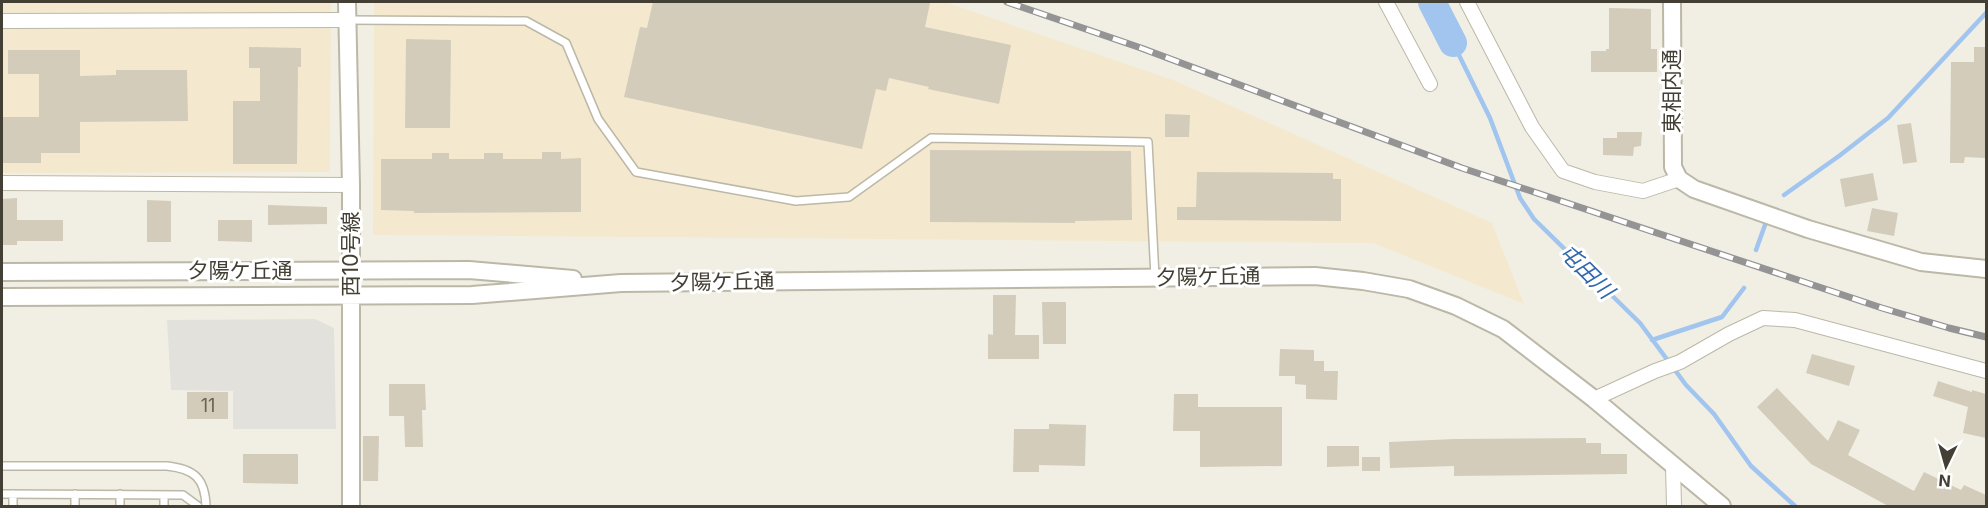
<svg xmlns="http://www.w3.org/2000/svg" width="1988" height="508" viewBox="0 0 1988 508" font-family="Inter,'Noto Sans JP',sans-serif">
	<rect width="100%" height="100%" fill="#f1efe4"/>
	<path fill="#f4e9cf" d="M2,2H331L330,172L2,173Z
		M374,2H945L1176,81L1492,223L1524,304L1373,243L373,235Z"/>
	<path fill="#e2e1dc" d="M315,319L334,328L336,429H233V391L171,390L167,320Z"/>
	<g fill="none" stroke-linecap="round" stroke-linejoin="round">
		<path stroke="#a1c5ee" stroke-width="4.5" d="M1453,43L1490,118L1520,198L1534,219L1640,323L1686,385L1714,414L1751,466L1795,506
			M1784,195L1839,156L1888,118L1986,13
			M1756,250L1765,225
			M1652,340L1722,317L1744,288"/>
		<path stroke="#a1c5ee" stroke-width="28" d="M1432,2L1453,43"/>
	</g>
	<path fill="#d3ccba" d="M653,2H922L930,3L925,27L1011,45L999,104L928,89L929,87L889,78L886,91L876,89L862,149L624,97L640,27L647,28Z
		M1609,8L1651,9V49H1657V72H1591V51H1606V49H1609Z
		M406,39L451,40L450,128H405Z
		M249,47L301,48V67H298L297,164H233V101H260V68H249Z
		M1974,47H1986L1985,158L1965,157L1964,163H1950L1951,62H1974Z
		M8,50H80V76L116,75V70H187L188,121L80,122V153H41V163H2V117H39V74H8Z
		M1165,114L1190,115L1189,137H1165Z
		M1911,123L1917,162L1903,164L1897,125Z
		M1617,132H1642L1641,146L1634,147L1633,156L1603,155V138H1617Z
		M930,150L1131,151L1132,220L1075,221V223L930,222Z
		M542,152H561V159L581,158V212L414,213V211L381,210V159H432V153H449V159H484V153H503V159H542Z
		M1197,172L1333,173V179H1341V221L1177,220V207H1196Z
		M1873,173L1878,200L1845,207L1840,179Z
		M17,198V220H63V241H17V245H2V199Z
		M147,200L171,201V242H147Z
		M268,205L327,207V224L268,225Z
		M1872,208L1898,213L1894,236L1867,231Z
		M218,220H252V242L218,241Z
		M993,295H1016L1015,335H1039V359H988V334L993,335Z
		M1042,302H1066V344H1043Z
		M1280,349L1314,350V361H1324V371H1338L1337,400L1306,399V385L1295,384V376H1279Z
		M1812,354L1855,366L1849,386L1806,373Z
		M1938,381L1972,392V390L1986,394V438L1963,433L1968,407L1933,396Z
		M389,384H425L426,410H422L423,447H405L404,416H389Z
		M1777,388L1828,441L1838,420L1860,430L1848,455L1914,491L1924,472L1961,490L1964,485L1986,495V507H1890L1811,464L1757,407Z
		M187,392H228V419H187Z
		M1174,394H1198V407H1282V466L1200,467V431H1173Z
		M1049,424L1086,425L1085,466L1039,465V472H1013L1014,429H1049Z
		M363,436H379L378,481H363Z
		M1586,438V443H1601V454H1627V474L1454,476V466L1390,468L1389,442L1454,439Z
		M1327,446H1359V466L1327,467Z
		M243,454H298V484L243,483Z
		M1362,457H1380V471H1362Z"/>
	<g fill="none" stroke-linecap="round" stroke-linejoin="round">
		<defs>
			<path id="service" d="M347,20L526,21L566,43L598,119L636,172L796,201L849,197L931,138L1148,142L1155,277
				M2,466H167C194,469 205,478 206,506
				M2,494L183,495L198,506
				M13,494V506
				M75,494V506
				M120,494V506
				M164,506V495"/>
			<path id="minor" d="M1386,2L1430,84
				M1467,2L1532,127L1563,171L1595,182L1643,191L1679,179
				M2,21L347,20
				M2,183L351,185
				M1594,399L1655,371L1680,362L1729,334L1763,318L1795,320L1986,371
				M1673,465L1674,506"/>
			<path id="tertiary" d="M347,2L351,185V506
				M1672,2L1673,167L1679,179L1694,189L1808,229L1921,262L1986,269
				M2,272L469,270L573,279
				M2,297L472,295L621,283L1315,276L1363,281L1409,289L1456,306L1503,329L1594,399L1722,506"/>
		</defs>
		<use href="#service" stroke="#bcb8a7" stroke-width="10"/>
		<use href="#minor" stroke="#bcb8a7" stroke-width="16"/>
		<use href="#tertiary" stroke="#bcb8a7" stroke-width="20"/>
		<use href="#service" stroke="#fff" stroke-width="7"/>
		<use href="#minor" stroke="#fff" stroke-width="14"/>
		<use href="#tertiary" stroke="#fff" stroke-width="16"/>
		<defs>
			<path id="rail" d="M1007,2L1141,48L1462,168L1882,308L1949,328L1986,337"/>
		</defs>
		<use href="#rail" stroke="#949494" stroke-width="7"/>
		<use href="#rail" stroke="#fff" stroke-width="4.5" stroke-dasharray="14" stroke-linecap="butt"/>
	</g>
	<g text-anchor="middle" stroke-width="6" stroke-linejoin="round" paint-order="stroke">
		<g font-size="18" fill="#676256">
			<text x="208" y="412">11</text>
		</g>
		<g font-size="21" fill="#433f34" stroke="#fff">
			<text transform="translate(1672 91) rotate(-90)" y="7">東相内通</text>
			<text transform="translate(351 254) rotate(-90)" y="7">西10号線</text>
			<text x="240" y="278">夕陽ケ丘通</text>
			<text transform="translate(1208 277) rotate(-1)" y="7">夕陽ケ丘通</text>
			<text transform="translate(722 282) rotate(-1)" y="7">夕陽ケ丘通</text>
		</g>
		<g font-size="22" font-style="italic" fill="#3169ab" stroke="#fff">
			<text transform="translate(1587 271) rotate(45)" y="8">屯田川</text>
		</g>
	</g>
	<rect width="1988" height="508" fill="none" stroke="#433f34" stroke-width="6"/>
	<g transform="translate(1946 466) rotate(185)" stroke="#ffffff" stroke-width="4.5" paint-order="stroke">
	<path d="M0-4.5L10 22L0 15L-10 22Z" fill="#433f34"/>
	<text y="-9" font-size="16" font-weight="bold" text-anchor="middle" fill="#433f34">N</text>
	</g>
</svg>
